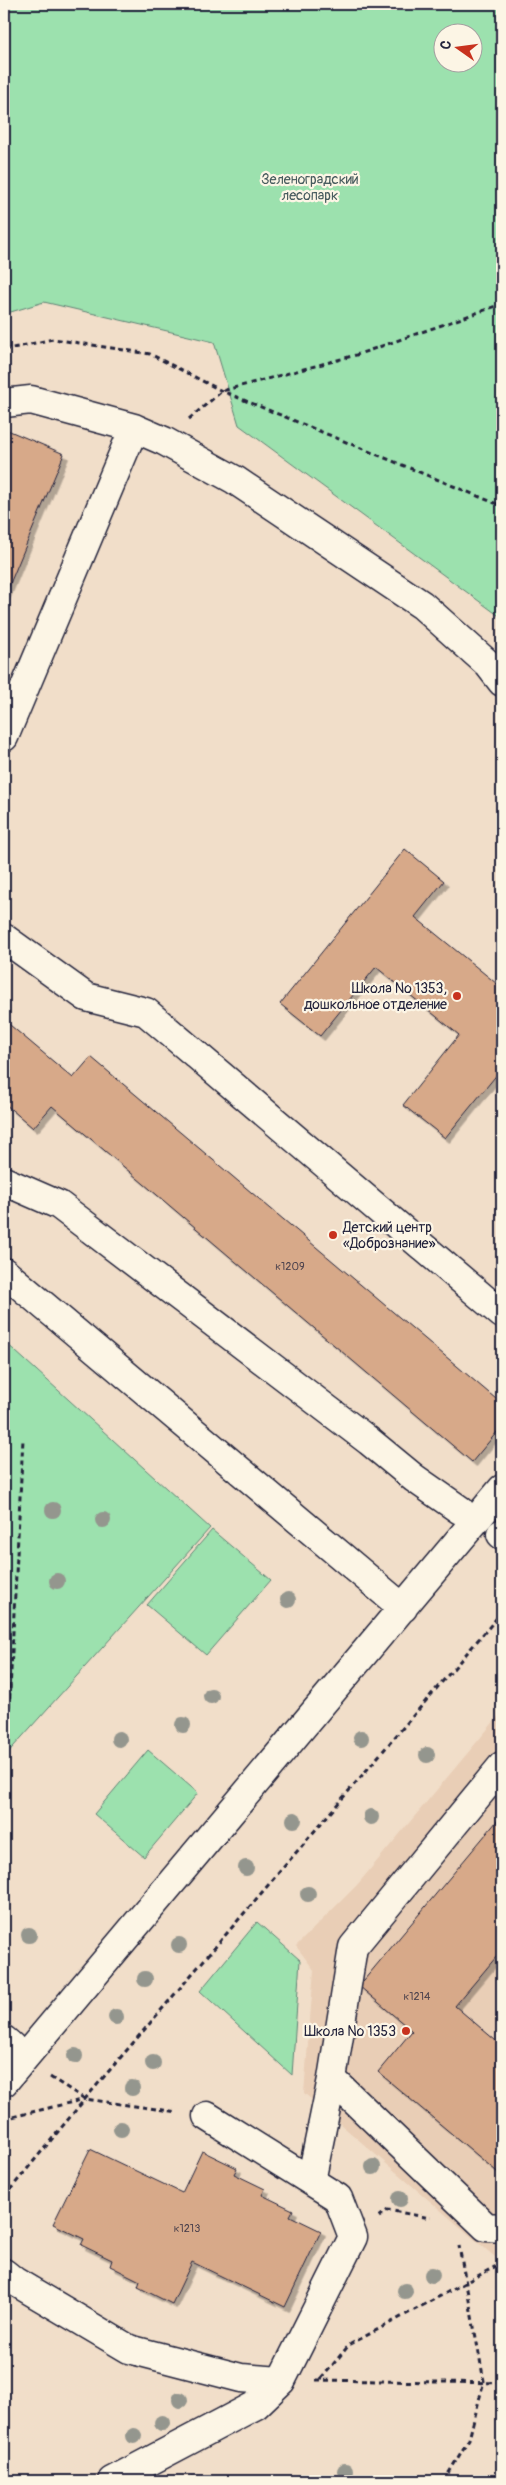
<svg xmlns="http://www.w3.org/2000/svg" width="506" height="2485" viewBox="0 0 506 2485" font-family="Pangolin,sans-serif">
	<defs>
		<filter id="shadow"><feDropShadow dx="4.5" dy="4.5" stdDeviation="0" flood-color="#0004"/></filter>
	</defs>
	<rect width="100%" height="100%" fill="#f1dec9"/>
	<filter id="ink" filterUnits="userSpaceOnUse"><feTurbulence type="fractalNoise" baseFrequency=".02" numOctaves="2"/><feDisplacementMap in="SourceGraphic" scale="10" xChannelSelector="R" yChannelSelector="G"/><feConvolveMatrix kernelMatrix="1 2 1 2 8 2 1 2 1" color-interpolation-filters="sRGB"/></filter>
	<g filter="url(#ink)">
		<path fill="#e9ceb6" d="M502,1712V2263L304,2093L314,1970L296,1946L357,1885Z"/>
		<path fill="#9ce1ae" stroke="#5f8274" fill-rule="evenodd" d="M4,4H502V618L239,425L214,342L44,302L4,314ZM474,32V62H444V32Z
			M4,1341L210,1528L4,1757Z
			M212,1530L271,1580L206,1655L147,1605Z
			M148,1750L198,1793L144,1857L94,1814Z
			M257,1922L300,1960L292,2075L200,1991Z"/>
		<path fill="#d7a989" stroke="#22223b" filter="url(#shadow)" d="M5,429L64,454L4,598V433Z
			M405,849L444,881L415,917L502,988V1075L499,1072L445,1138L403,1105L459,1035L376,967L320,1036L280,1004Z
			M4,1020L73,1078L91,1057L502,1404V1426L472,1462L52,1106L33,1128L4,1103Z
			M502,1815V1950L455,2006L502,2046V2176L378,2072L412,2031L359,1986Z
			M90,2149L182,2193L202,2151L237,2168L234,2174L265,2189L262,2195L293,2210L290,2216L321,2231L285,2307L192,2262L172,2304L138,2287L140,2281L110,2266L112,2260L81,2245L84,2239L53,2224Z"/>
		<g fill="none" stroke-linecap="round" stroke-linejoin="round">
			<defs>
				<path id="minor" d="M4,403L31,400L134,428L164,441L235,480L422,605L488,664L502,682
					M4,737L134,428
					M4,938L86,997L146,1012L502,1314
					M4,1181L59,1205L369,1441L414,1478L460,1510
					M4,1272L403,1608
					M501,1534L502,1535
					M502,1766L353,1947L332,2079L486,2227L502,2228
					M4,2040L11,2046
					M4,2082L502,1489
					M311,2181L332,2079
					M4,2273L14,2281L129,2349L241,2378L281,2381
					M112,2481L256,2405L281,2381L353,2237L338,2198L207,2116"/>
			</defs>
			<use href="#minor" stroke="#22223b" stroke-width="31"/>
			<path stroke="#22223b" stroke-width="3" stroke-dasharray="5 4" stroke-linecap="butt" d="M4,350L53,339L150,354L222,391L502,506
				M189,419L222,391L356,355L502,304
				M4,1806L23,1439
				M50,2077L85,2099L177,2112
				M4,2119L85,2099
				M4,2197L85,2099L502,1612
				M379,2217L388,2210L430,2218
				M321,2379L349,2345L502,2263
				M316,2380L502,2383
				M191,2477L212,2481
				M444,2481L469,2439L484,2381L459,2246"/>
			<use href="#minor" stroke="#fcf5e5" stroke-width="28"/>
		</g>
		<g fill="#94968e">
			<circle cx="53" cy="1510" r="8"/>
			<circle cx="103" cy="1520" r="8"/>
			<circle cx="57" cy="1581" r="8"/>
			<circle cx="288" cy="1600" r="8"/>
			<circle cx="211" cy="1696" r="8"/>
			<circle cx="183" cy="1725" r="8"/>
			<circle cx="361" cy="1738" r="8"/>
			<circle cx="119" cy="1739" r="8"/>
			<circle cx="427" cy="1755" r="8"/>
			<circle cx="371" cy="1817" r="8"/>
			<circle cx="294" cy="1820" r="8"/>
			<circle cx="246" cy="1868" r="8"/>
			<circle cx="308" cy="1894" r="8"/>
			<circle cx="29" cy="1935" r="8"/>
			<circle cx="179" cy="1945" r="8"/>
			<circle cx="145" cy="1979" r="8"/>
			<circle cx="116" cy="2017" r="8"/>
			<circle cx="75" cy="2056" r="8"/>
			<circle cx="153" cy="2063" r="8"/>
			<circle cx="132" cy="2088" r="8"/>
			<circle cx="121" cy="2129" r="8"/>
			<circle cx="373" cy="2167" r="8"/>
			<circle cx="400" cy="2199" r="8"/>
			<circle cx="432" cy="2275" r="8"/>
			<circle cx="405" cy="2291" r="8"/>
			<circle cx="180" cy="2400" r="8"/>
			<circle cx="162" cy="2423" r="8"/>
			<circle cx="134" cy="2436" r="8"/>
			<circle cx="345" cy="2471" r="8"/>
		</g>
	</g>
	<g fill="#c8321e" stroke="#fcf5e5" stroke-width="2">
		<circle cx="457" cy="996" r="5"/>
		<circle cx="333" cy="1235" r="5"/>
		<circle cx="406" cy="2031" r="5"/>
	</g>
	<g text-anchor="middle" stroke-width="4.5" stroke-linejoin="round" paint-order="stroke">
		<g font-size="11" fill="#4f444e">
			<text x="290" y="1270">к1209</text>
			<text x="417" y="2000">к1214</text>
			<text x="187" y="2232">к1213</text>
		</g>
		<g font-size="14" fill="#475b5e" stroke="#fcf5e5">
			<text x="310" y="184">Зеленоградский<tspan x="310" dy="16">лесопарк</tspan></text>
		</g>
		<g font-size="14" fill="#22223b" stroke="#fcf5e5" text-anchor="end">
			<text x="447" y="993">Школа № 1353,<tspan x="447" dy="16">дошкольное отделение</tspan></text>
			<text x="343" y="1232" text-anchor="start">Детский центр<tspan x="343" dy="16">«Добрознание»</tspan></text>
			<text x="396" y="2036">Школа № 1353</text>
		</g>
	</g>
	<rect width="506" height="2485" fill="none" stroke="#fcf5e5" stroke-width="20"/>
	<rect x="10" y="10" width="486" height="2465" fill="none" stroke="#22223b" stroke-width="2" filter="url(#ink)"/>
	<g transform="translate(458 48) rotate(284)"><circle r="24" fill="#fcf5e5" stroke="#a5a1a1"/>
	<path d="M0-4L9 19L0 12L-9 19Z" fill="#c8321e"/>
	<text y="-8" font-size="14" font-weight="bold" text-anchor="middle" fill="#22223b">С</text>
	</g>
</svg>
